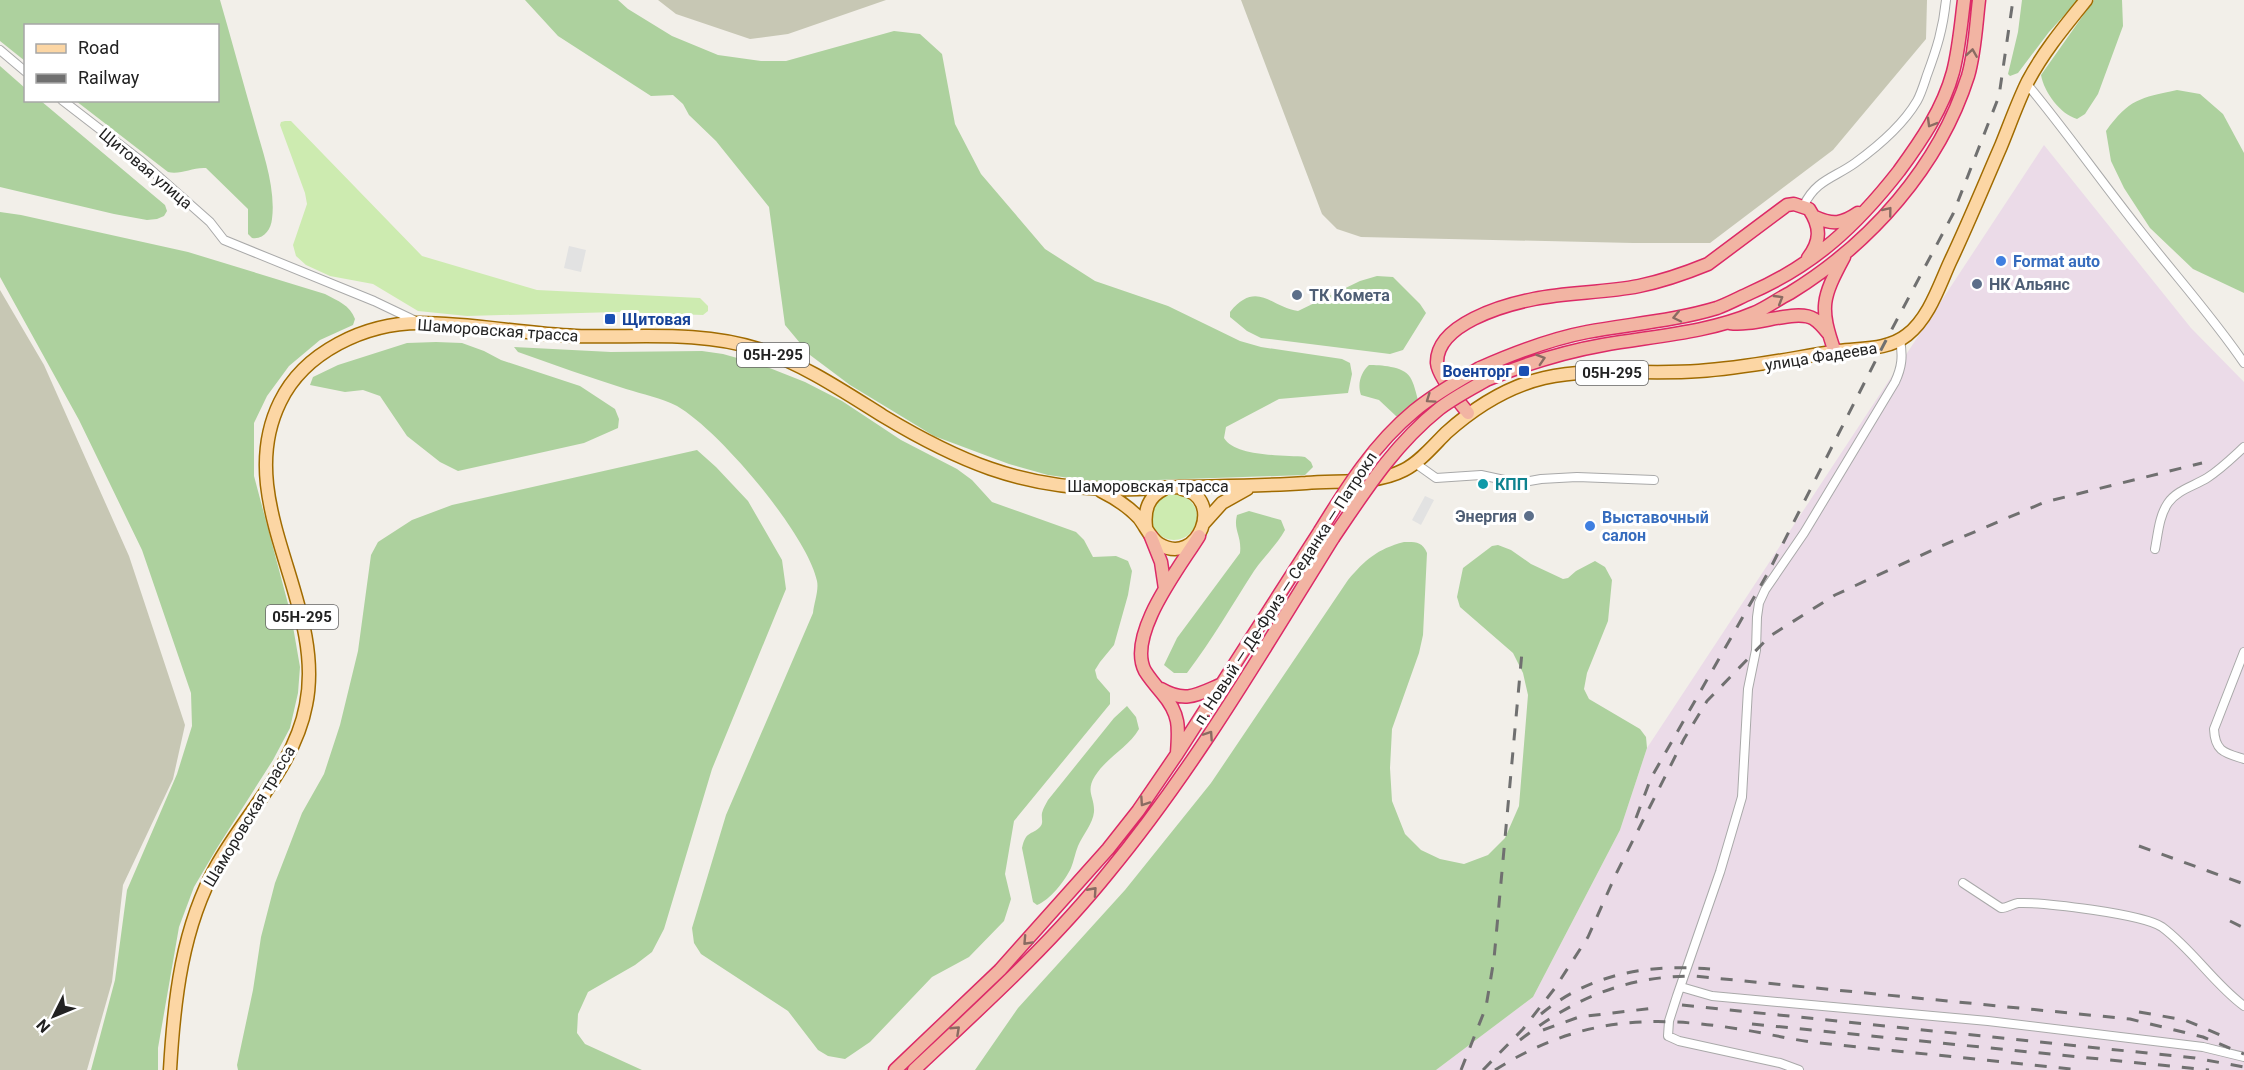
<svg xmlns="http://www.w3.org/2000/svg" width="2244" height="1070" viewBox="0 0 2244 1070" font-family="Roboto,sans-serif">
	<rect width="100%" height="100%" fill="#f2efe9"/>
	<path fill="#ebdbe8" d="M2044,145L2191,328L2244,382V1070H1436L1533,997L1620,830L1647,748Z"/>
	<path fill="#c7c7b4" d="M658,0H886L788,34L750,39L676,14Z
		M1241,0H1927L1926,39L1833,150L1710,243H1633L1361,237L1337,229L1322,214Z
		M0,290L44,365L129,556L185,725L173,779L123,885L112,982L87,1070H0Z"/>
	<path fill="#cdebb0" d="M285,121H291L422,256L537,290L700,298L708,306V311L703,315L617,312L467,316L418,311L373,284L330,276L306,265L296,256L293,245L307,204L305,193L280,125L281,122Z
		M1151 517a23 23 0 1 1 46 0a23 23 0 1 1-46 0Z"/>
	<path fill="#add19e" d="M0,0H220C232,41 243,83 255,124C263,153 276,188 272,219C271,229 264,240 252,238L248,234V209L206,168C192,167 181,175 168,172L76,101L218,100V26H26L25,61L0,41Z
		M525,0H618L628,9L672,36L718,55L761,61H786L894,31L920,34L942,54L955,124L981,174L1045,249L1095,281L1168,306L1240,341L1261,347L1342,359L1350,363L1352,374L1348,393L1279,399L1226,427L1224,438C1235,457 1284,455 1305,457L1311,462L1313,467L1305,475L1099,482L1048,475L1009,464L934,436L850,385L810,355L785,325L769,207L716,141L689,115L683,104L673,95L651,96L558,36Z
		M2022,0H2078L2049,32L2018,73L2010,76L2008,74L2018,32Z
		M2094,0H2122L2123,26L2098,94L2085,114L2077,119C2060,114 2044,92 2041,75Z
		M0,66L25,88L26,100L41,101L165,205L167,211L164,216L157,219L147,220L114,214L0,187Z
		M2177,90L2200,94L2223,114L2244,153V293L2193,269L2150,228L2124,188L2111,161L2106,131C2129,99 2140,98 2177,90Z
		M0,212L21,215L188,252L325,294C338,301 350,305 355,319L353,325L320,340L289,366L267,396L254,423V476L291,615L300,667L298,693L290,728L273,760L217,848L194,887L179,927L158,1048V1070H91L115,980L127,890L177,774L192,726L191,693L142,550L79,420L0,277Z
		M1377,276L1393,277L1420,304L1426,313L1403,350L1390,354L1261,338L1247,331L1230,317V312C1257,279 1272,308 1298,311L1360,281Z
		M436,342L462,343L484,351L501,360L580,386L615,409L619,419L618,428L584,443L458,471L440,462L407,436L380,396L363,390L345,392L310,385L313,377L338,365L407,343Z
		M514,347L611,352L702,351L723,354L762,365L805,382L842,401L901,440L957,469L972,480L992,502L1076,532L1084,540L1093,557L1116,556L1128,561L1132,571L1128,595L1114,645L1100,662L1095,670L1097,678L1110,693V704L1014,821L1005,874L1011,899L1004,921L969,957L932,977L870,1042L845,1059L828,1056L818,1050L788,1011L701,954L694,943L692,928L726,815L813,613C814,603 819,590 817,581C807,534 719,430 677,406C662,398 642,394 626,389C589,377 554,365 518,352Z
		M1369,365C1380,365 1403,366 1410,377C1414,383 1416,393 1418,400L1400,417L1396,416L1379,400L1361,395C1357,384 1361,372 1369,365Z
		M697,450L716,467L748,501L782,560L786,589L712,769L664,929L652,952L635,965L588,992L578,1014L577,1033L585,1044L642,1070H238L237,1065L253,990L261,937L275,883L302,813L324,774L340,725L358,651L371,555L378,542L412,520L452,505Z
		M1249,511L1281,520L1285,530C1277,545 1264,556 1254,571C1232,605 1212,640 1187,673H1174L1164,665L1177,638L1240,553C1242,535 1233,531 1237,515Z
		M1404,542C1415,542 1422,541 1427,553L1423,635L1419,653L1392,729L1390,768L1392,801L1405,834L1421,850L1440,859L1464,864L1488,855L1505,838L1519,806L1528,695L1523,673L1513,653L1460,607L1457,597L1463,568L1492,546L1498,545L1511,550L1531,564L1563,579L1568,578L1576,571L1595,561L1605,567L1612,580L1608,621L1587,673L1584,689L1589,699L1640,729L1646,737L1647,748L1620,830L1533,997L1436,1070H975L1018,1008L1125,890L1211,783L1348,580C1365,560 1377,549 1404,542Z
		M1127,706L1136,717L1139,729C1128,748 1107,757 1095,776C1085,792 1095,797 1094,812C1093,823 1083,835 1078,846C1075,853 1074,861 1071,868C1065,881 1050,900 1037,905L1033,902L1022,848C1026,830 1031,836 1040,827C1044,823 1041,818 1042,813C1043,808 1046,804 1048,800L1114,718Z"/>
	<path fill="#e2e2e2" d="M569,246L586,250L581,272L564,268Z
		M1425,496L1434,500L1421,525L1412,520Z"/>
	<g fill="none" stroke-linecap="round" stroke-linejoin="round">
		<defs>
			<path id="minor" d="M0,50L26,72
				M2027,84C2066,131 2101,181 2139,229C2174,274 2212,316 2244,363
				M62,100L141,161L210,222L224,240L374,301L418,322
				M1804,205C1816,180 1834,178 1855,163C1877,147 1903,125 1917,101C1921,94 1924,84 1927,75C1937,48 1943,29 1946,0
				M1415,463L1436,478L1481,475L1518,483L1541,479L1577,477L1654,480
				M2155,549C2158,534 2159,516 2168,503C2177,490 2194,486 2207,478C2221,469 2232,458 2244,447
				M2244,652L2214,729C2215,752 2225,753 2244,759
				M1963,883L2001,908C2007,908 2012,904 2018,903C2043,902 2143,914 2162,927C2193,950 2214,984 2244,1006
				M1681,987L1712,996L1988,1021L2203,1047L2244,1057
				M1799,1070L1780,1063L1679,1041L1668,1036L1669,1021L1677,996L1720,872L1742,797L1748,689L1756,650L1757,617L1759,603L1765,590L1804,533L1895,382C1902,367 1903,356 1900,340"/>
			<path id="primary" d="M1101,491C1115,498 1128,506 1139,518C1146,527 1150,538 1159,544C1199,568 1225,497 1182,489
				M1204,523L1222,503L1247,489
				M1146,527C1144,510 1148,497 1164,489
				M170,1070C174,1000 182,927 217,865C246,813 295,765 306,705C327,602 231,502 280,402C304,352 365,323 420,323C472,323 524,334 576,336C636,338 699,330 758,349C803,364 843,391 883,416C958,461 1019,487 1108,489C1132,490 1155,488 1179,487C1222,486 1264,486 1306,483C1338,480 1375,485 1404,470C1420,462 1434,445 1446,433C1475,407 1506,387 1544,378C1594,367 1648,375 1699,371C1747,368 1792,358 1839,351C1862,348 1888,350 1907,335C1929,318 1939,286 1950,262C1968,224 1984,185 2001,146C2010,124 2018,101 2028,81C2044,51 2065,26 2086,0"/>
			<path id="trunk" d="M1815,217C1833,225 1842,224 1858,213
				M1730,323C1754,327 1797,308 1814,319C1819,322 1824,328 1828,333
				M1835,352C1819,307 1822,298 1844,257
				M1480,368C1514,353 1550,339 1587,332C1630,324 1674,321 1717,308C1728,304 1739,298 1750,293C1814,265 1856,226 1899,171C1921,141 1943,109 1953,72C1959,49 1961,24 1964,0
				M1486,380C1525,364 1563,352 1603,345C1653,336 1707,333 1754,313C1766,308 1778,299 1790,293C1870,244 1939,167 1968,76C1975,52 1976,25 1979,0
				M1468,413C1459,402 1438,376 1437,363C1436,324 1504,305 1534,299C1568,292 1604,293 1639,286C1663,281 1686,273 1708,264L1787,205L1794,204L1809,209C1821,227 1821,241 1808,258
				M1151,537L1161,562L1165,589
				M1161,689C1185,703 1197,695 1220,685
				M1177,753C1179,727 1180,714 1162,693C1156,686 1150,679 1145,671C1126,635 1180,567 1199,536
				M895,1070L1000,970L1108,849L1138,811L1177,754L1320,531
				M914,1070C981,1007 1050,945 1108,873C1194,769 1262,652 1333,538"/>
		</defs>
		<use href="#minor" stroke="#a9a9a9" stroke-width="10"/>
		<use href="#primary" stroke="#a06b00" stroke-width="15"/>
		<use href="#trunk" stroke="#dc2a67" stroke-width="15"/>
		<use href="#minor" stroke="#fff" stroke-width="8"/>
		<use href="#primary" stroke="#fcd6a4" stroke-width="12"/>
		<use href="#trunk" stroke="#f2b4a3" stroke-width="12"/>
		<path stroke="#707070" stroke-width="3" stroke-dasharray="12 12" stroke-linecap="butt" d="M1636,818L1651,778L1769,571L1883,346L1953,214L1999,96L2013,0
			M2139,846L2244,884
			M2230,921L2244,928
			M1682,1005L2195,1058L2244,1067
			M2139,1012L2185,1020L2227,1038
			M1541,1014C1591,973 1648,964 1710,969
			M1752,1024L2209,1070
			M1543,1030L1579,1017L1654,1008
			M1520,1040C1574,998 1626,976 1694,976L2130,1019L2203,1037L2244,1054
			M1461,1070L1486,1007L1494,959L1522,652
			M1483,1070L1523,1029L1555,988L1588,937L1616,874L1684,739L1707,701L1770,636L1835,595L1939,547L2045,502L2202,463
			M1495,1070C1576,1019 1646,1014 1739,1029C1766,1033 1792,1040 1819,1043C1907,1052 1994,1061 2081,1070"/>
		<defs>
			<path id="trunk-bridge" d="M1320,531C1347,487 1374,444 1414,411C1434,394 1457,382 1480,368
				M1333,538C1365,491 1394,445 1439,409C1453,398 1471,389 1486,380"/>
		</defs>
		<use href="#trunk-bridge" stroke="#dc2a67" stroke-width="15" stroke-linecap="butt"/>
		<use href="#trunk-bridge" stroke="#f2b4a3" stroke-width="12"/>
	</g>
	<defs><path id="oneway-chevron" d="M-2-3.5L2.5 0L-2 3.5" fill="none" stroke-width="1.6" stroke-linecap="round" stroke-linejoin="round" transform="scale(1.5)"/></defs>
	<g stroke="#8a6b62">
		<use href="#oneway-chevron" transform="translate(1972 53) rotate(-81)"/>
		<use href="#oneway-chevron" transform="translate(1931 123) rotate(120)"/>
		<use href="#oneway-chevron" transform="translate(1888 211) rotate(-51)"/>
		<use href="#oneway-chevron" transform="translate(1779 299) rotate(-31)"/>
		<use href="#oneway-chevron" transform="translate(1677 317) rotate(168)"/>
		<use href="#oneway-chevron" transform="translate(1541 359) rotate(-18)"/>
		<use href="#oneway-chevron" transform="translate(1430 399) rotate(145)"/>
		<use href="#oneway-chevron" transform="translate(1209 735) rotate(-56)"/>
		<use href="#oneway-chevron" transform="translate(1144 802) rotate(124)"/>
		<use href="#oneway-chevron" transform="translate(1093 891) rotate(-48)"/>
		<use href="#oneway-chevron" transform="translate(1027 941) rotate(133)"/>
		<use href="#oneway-chevron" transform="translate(956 1030) rotate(-43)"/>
	</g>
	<g fill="#3f7fe0" stroke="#fff" stroke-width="2">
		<circle cx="2001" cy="261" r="6"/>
		<circle cx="1590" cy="526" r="6"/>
	</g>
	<g fill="#5c6f8a" stroke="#fff" stroke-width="2">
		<circle cx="1977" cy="284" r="6"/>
		<circle cx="1297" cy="295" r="6"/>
		<circle cx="1529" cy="516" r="6"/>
	</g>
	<g fill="#1a4fb4" stroke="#fff" stroke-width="2">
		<rect x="604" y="313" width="12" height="12" rx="3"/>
		<rect x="1518" y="365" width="12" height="12" rx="3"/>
	</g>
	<circle fill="#0f9aa8" stroke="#fff" stroke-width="2" cx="1483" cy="484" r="6"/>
	<g text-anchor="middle" stroke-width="6" stroke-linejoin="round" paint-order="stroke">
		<g fill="#fff" stroke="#646464" stroke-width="1.5">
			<rect x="737" y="343" width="72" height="24" rx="4.5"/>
			<rect x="1576" y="361" width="72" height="24" rx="4.5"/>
			<rect x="266" y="605" width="72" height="24" rx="4.5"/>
		</g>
		<g font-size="15" font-weight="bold" fill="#222">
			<text x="773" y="360">05Н-295</text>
			<text x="1612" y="378">05Н-295</text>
			<text x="302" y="622">05Н-295</text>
		</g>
		<g font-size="16" fill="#222" stroke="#fff">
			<text transform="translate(146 168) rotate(40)" y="6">Щитовая улица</text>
			<text transform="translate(498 330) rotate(4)" y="6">Шаморовская трасса</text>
			<text transform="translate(1821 356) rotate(-9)" y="6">улица Фадеева</text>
			<text x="1148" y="492">Шаморовская трасса</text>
			<text transform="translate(1285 588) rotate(-57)" y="6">п. Новый — Де-Фриз — Седанка — Патрокл</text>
			<text transform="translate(249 816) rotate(-59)" y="6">Шаморовская трасса</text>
		</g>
		<g font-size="16" font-weight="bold" fill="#366cbe" stroke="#fff" text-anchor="start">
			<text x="2013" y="267">Format auto</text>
			<text x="1602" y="523">Выставочный<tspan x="1602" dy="18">салон</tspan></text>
		</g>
		<g font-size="16" font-weight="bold" fill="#4e5e75" stroke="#fff" text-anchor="start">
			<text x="1989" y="290">НК Альянс</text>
			<text x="1309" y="301">ТК Комета</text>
			<text x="1517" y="522" text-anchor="end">Энергия</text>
		</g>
		<g font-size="16" font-weight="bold" fill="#164399" stroke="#fff" text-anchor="start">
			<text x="622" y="325">Щитовая</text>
			<text x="1512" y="377" text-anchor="end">Военторг</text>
		</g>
		<g font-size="16" font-weight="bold" fill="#0d838f" stroke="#fff" text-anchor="start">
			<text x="1495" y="490">КПП</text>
		</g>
	</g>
	<rect x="24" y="24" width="195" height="78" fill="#ffffff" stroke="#a7a7a7" stroke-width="1.5"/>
	<rect x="36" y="44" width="30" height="9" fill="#fcd6a4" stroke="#a7a7a7" stroke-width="1.5"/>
	<text x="78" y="54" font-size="18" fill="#222222">Road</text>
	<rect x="36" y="74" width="30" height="9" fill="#707070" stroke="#a7a7a7" stroke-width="1.5"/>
	<text x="78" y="84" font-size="18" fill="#222222">Railway</text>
	<g transform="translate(54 1016) rotate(227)" stroke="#ffffff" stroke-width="4.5" paint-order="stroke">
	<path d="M0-4.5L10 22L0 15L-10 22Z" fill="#222222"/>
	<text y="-9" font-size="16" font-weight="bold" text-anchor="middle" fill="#222222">N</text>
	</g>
</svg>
